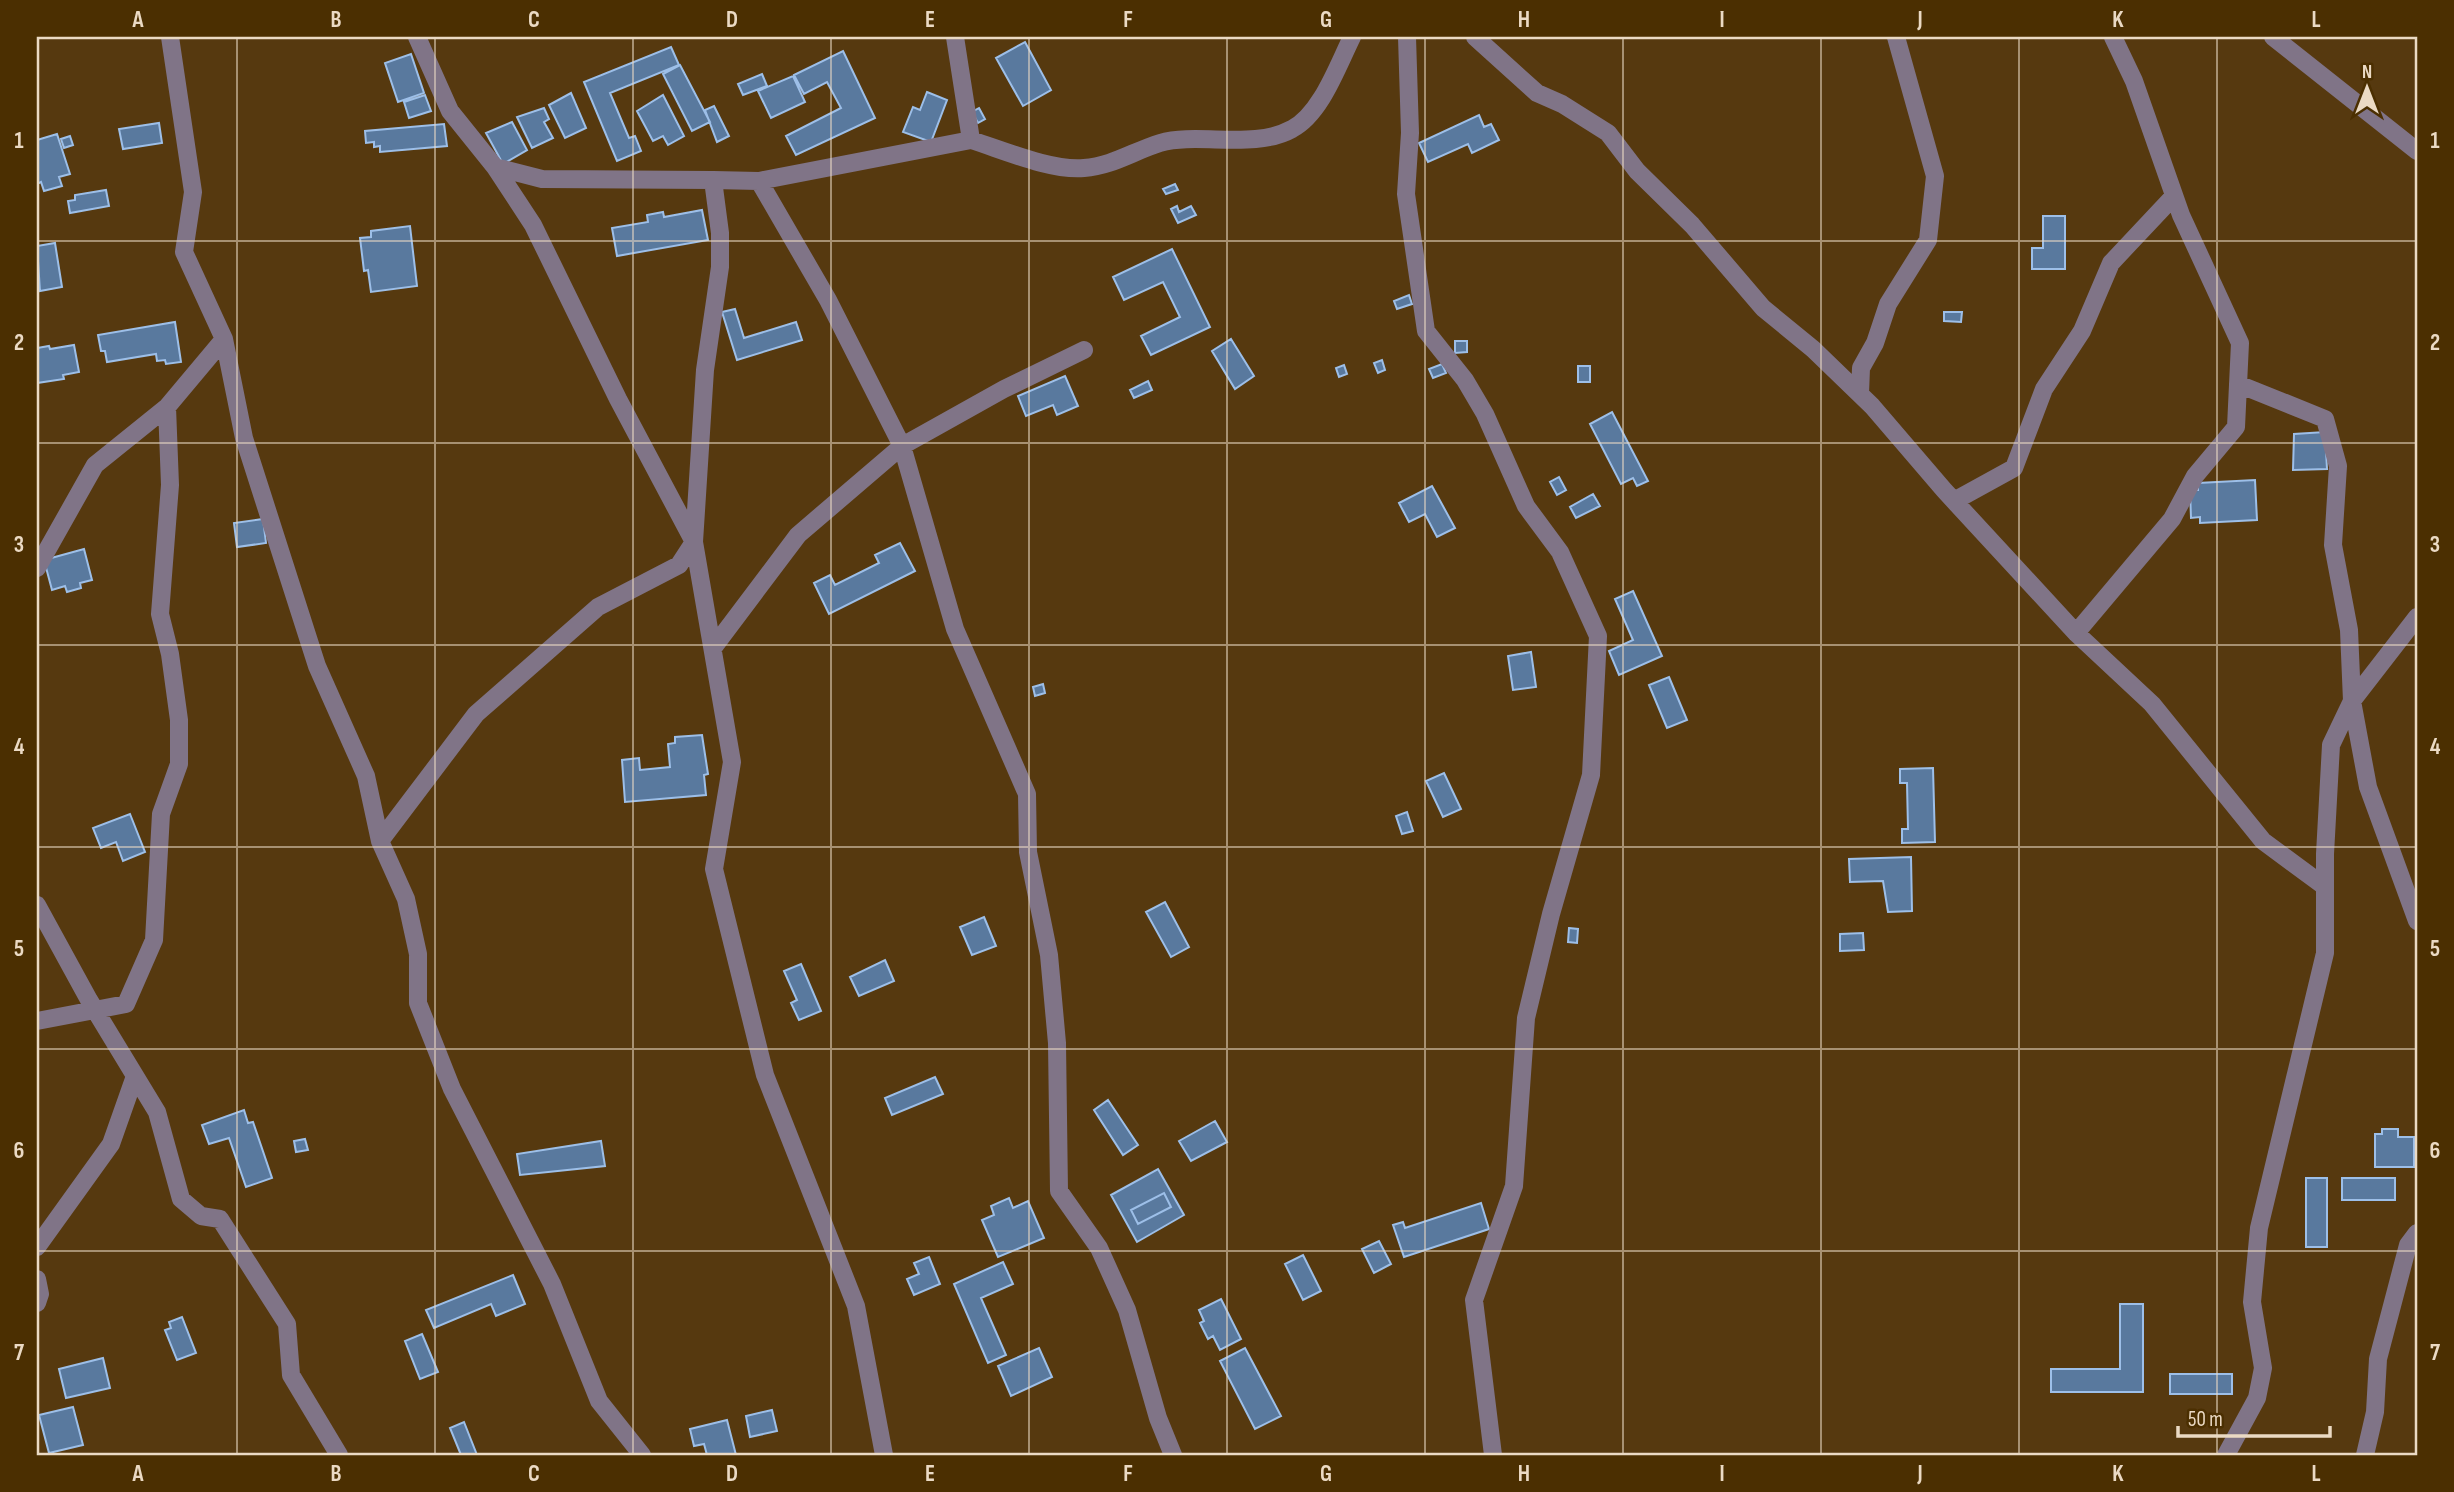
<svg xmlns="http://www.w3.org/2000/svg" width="2454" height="1492" viewBox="0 0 2454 1492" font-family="'Sofia Sans Condensed',sans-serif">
	<rect width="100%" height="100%" fill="#56390f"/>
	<path fill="#59799e" stroke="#9dbfe8" stroke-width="2" fill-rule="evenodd" d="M1025,42L1051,90L1023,106L996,58Z
		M671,47L679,65L610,93L629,138L635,136L641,151L617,161L584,82Z
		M843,51L875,118L796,155L786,136L841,108L827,82L804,94L794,75Z
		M411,54L424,93L398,102L385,63Z
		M680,65L710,122L692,131L663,74Z
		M762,74L767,86L743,95L738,84Z
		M793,76L805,102L771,118L758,91Z
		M927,92L947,100L931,142L903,132L913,107L920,110Z
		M571,93L586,128L565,138L549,105Z
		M425,95L431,111L409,118L404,102Z
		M663,95L684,136L668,145L663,136L653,141L637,111Z
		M714,106L729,136L717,142L705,110Z
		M544,108L549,119L544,122L553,138L532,148L517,117Z
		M979,108L985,119L978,123L972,112Z
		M1479,115L1484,127L1491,124L1499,140L1472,153L1468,144L1428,162L1419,143Z
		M512,122L527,150L503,164L486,133Z
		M159,123L162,143L123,149L119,129Z
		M444,124L447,146L380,152V146L374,147V142L366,143L365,131Z
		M57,134L70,174L59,177L62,186L44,191L41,182L37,184V140Z
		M70,136L73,145L64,148L61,139Z
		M1175,184L1178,190L1166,194L1163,189Z
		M106,190L109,206L70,213L68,201L75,200V195Z
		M1177,206L1179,212L1191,206L1196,215L1178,223L1171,209Z
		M702,210L708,240L617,256L612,228L648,222L647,215L663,212L664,217Z
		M2043,216H2065V269H2032V248H2043Z
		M410,226L417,286L371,292L368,270L364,271L360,238L371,237V231Z
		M55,243L62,287L40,291L37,246Z
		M1172,249L1210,327L1151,355L1141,336L1180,317L1163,282L1124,300L1113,277Z
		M1409,295L1412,304L1397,309L1394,301Z
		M735,309L744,338L796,322L802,340L737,360L722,312Z
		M1944,312H1962L1961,322L1944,321Z
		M175,322L181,362L166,364L165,360L157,361L156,354L107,362L105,351H101L98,335Z
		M1231,339L1254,376L1235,389L1212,351Z
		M1455,341H1467V352L1455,353Z
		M74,345L79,372L63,375L64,379L37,383V348L49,346L50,349Z
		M1382,360L1385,370L1378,373L1374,363Z
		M1442,364L1446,373L1433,378L1429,369Z
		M1344,365L1347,374L1339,377L1336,368Z
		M1578,366H1590V382H1578Z
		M1065,376L1078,406L1057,415L1053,405L1026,416L1018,396Z
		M1148,381L1152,390L1134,398L1130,390Z
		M1612,412L1648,481L1637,486L1633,478L1621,484L1590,424Z
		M2325,432L2327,469L2293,470L2294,434Z
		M1559,477L1566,490L1557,495L1550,482Z
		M2255,480L2257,520L2200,523V517L2191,518L2190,490H2198V483Z
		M1432,486L1455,528L1437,537L1425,514L1409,522L1399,503Z
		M1593,494L1600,506L1576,518L1570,507Z
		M263,519L266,543L237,547L234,523Z
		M900,543L915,571L829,614L814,583L830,575L835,585L879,563L875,555Z
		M84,549L92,580L80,583L81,588L67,592L65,586L52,590L44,560Z
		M1633,591L1662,656L1619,675L1609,651L1633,640L1615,599Z
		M1531,652L1536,687L1513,690L1508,656Z
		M1669,677L1687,720L1667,728L1649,685Z
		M1043,684L1045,693L1035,696L1033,687Z
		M702,735L708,774L704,775L706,795L625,802L622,760L639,758L640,770L670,767L668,744L675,743V737Z
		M1933,768L1935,842L1902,843V829H1908L1907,783H1900V769Z
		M1444,773L1461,809L1443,817L1426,781Z
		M1407,812L1413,831L1402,834L1396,816Z
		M130,814L145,852L123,861L116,842L101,848L93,828Z
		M1911,857L1912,911L1888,912L1883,881L1850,882L1849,859Z
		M1165,902L1189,947L1171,957L1146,912Z
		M984,917L996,946L972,955L960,927Z
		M1569,928L1578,929L1577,943L1568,942Z
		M1863,933L1864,950L1840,951V934Z
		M885,960L894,981L859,996L850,977Z
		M801,964L821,1011L799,1020L791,1003L797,1000L784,971Z
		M935,1077L943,1094L892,1115L885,1098Z
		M1108,1100L1138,1145L1123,1155L1094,1110Z
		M244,1110L248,1123L253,1122L272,1178L246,1187L229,1138L209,1144L202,1125Z
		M1215,1121L1227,1142L1191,1161L1179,1141Z
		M2382,1129H2398V1137H2414V1167H2375V1134H2382Z
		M305,1139L308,1150L296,1152L294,1141Z
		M601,1141L605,1166L520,1175L517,1154Z
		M1158,1169L1184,1215L1137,1242L1111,1195ZM1164,1193L1171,1207L1138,1224L1131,1210Z
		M2306,1178H2327V1247H2306Z
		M2342,1178H2395V1200H2342Z
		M1164,1193L1171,1207L1138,1224L1131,1210Z
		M1009,1198L1013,1208L1028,1201L1044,1238L998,1257L982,1220L994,1215L991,1206Z
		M1481,1203L1489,1229L1404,1257L1393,1225L1403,1222L1405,1228Z
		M1379,1241L1391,1264L1374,1273L1362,1249Z
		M1303,1255L1321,1291L1303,1300L1285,1264Z
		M929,1257L940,1284L914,1295L907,1279L919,1274L914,1263Z
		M1003,1262L1013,1284L981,1298L1006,1355L988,1363L954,1284Z
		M513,1275L525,1304L496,1316L491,1304L434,1328L426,1310Z
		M1221,1299L1241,1339L1220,1350L1213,1336L1208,1339L1200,1323L1204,1321L1199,1310Z
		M2120,1304H2143V1392H2051V1369H2120Z
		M182,1317L196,1353L177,1360L165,1330L171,1328L169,1322Z
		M422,1334L438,1372L420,1379L405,1341Z
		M1039,1348L1052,1377L1011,1396L998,1366Z
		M1245,1348L1281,1416L1255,1429L1220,1361Z
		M103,1358L110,1388L66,1398L59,1369Z
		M2170,1374H2232V1394H2170Z
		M73,1407L83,1445L49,1453L39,1415Z
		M772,1410L777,1431L750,1437L746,1416Z
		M727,1420L736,1455H707L704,1444L694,1446L690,1429Z
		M464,1422L477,1455H461L450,1428Z"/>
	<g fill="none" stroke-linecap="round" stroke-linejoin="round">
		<path stroke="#807487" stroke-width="18" d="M417,37L450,111L495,167L542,179L713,180
			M1407,37L1410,133L1406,194L1426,331L1465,380L1485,414L1526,506L1560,552L1598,636L1591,775L1551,914L1526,1018L1514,1186L1474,1300L1493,1455
			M1475,37L1537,93L1562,104L1608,133L1637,171L1692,225L1763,308L1813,349L1872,406L1944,490L2076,633L2152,704L2263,841L2324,886
			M2273,37L2417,151
			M971,140C1003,150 1051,171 1084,168C1112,166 1134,151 1160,143C1198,132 1254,150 1292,129C1321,114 1338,65 1352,37
			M759,181L828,300L902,446L955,629L1027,794L1028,852L1049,955L1057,1043L1059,1191L1099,1248L1127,1310L1158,1418L1173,1455
			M224,339L244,438L317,666L366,776L380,841L406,899L418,954V1003L452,1089L552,1284L599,1401L642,1455
			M1860,394L1861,368L1875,343L1888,304L1928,240L1935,176L1896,37
			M1954,501L2014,468L2044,389L2082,331L2111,263L2174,196
			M37,568L95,465L167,407L224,339L184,252L193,192L170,37
			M2417,617L2352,701L2368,787L2417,921
			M2076,633L2172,519L2195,476L2236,427L2240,343L2181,215L2134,81L2113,37
			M713,648L798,535L902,446L1004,389L1084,350
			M380,841L476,714L598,607L679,565L694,542L618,399L533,225L495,167
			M37,905L89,1000L157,1112L181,1199L201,1216L220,1219L287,1324L291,1375L339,1455
			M37,1021L126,1004L154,940L161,814L179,764V720L170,654L160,614L170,485L167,407
			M37,1247L111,1144L135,1076
			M37,1279L40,1294L37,1303
			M884,1455L856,1306L765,1075L714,869L732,762L694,542L705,370L720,267V233L713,180L759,181L971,140L955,37
			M2226,1455L2257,1398L2263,1368L2252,1302L2259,1228L2325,953V854L2331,745L2352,701L2349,630L2333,545L2338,466L2325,419L2238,384
			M2365,1455L2375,1412L2378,1359L2408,1245L2417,1233"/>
	</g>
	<path fill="none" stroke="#ebdac4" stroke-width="2" stroke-opacity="0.55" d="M237,37V1455M435,37V1455M633,37V1455M831,37V1455M1029,37V1455M1227,37V1455M1425,37V1455M1623,37V1455M1821,37V1455M2019,37V1455M2217,37V1455M37,241H2417M37,443H2417M37,645H2417M37,847H2417M37,1049H2417M37,1251H2417"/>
	<rect width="2454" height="1492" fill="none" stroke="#4b2f01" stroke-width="77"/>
	<g transform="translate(2367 88)" stroke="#4b2f01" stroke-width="5" paint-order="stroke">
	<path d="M0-5L12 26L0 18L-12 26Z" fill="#ebdac4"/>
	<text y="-10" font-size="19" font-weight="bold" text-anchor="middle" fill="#ebdac4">N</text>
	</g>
	<path d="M2178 1426v10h152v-10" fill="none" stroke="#ebdac4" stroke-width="3.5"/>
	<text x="2188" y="1426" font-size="21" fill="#ebdac4" stroke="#4b2f01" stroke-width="5" paint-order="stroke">50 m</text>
	<rect x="38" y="38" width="2378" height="1416" fill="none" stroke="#ebdac4" stroke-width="2.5"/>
	<g font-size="23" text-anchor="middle" font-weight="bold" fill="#ebdac4">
		<text x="138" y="27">A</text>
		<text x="336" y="27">B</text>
		<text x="534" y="27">C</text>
		<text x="732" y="27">D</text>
		<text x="930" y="27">E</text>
		<text x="1128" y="27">F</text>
		<text x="1326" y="27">G</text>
		<text x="1524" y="27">H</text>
		<text x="1722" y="27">I</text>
		<text x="1920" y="27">J</text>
		<text x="2118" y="27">K</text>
		<text x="2316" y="27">L</text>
		<text x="19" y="148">1</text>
		<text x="2435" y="148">1</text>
		<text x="19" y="350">2</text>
		<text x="2435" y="350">2</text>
		<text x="19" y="552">3</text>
		<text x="2435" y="552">3</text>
		<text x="19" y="754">4</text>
		<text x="2435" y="754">4</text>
		<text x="19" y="956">5</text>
		<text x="2435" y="956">5</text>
		<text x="19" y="1158">6</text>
		<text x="2435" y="1158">6</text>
		<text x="19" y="1360">7</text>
		<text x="2435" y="1360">7</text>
		<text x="138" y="1481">A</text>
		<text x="336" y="1481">B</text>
		<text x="534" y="1481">C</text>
		<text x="732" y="1481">D</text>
		<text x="930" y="1481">E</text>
		<text x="1128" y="1481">F</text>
		<text x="1326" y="1481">G</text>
		<text x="1524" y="1481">H</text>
		<text x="1722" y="1481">I</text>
		<text x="1920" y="1481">J</text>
		<text x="2118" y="1481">K</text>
		<text x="2316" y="1481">L</text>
	</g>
</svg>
